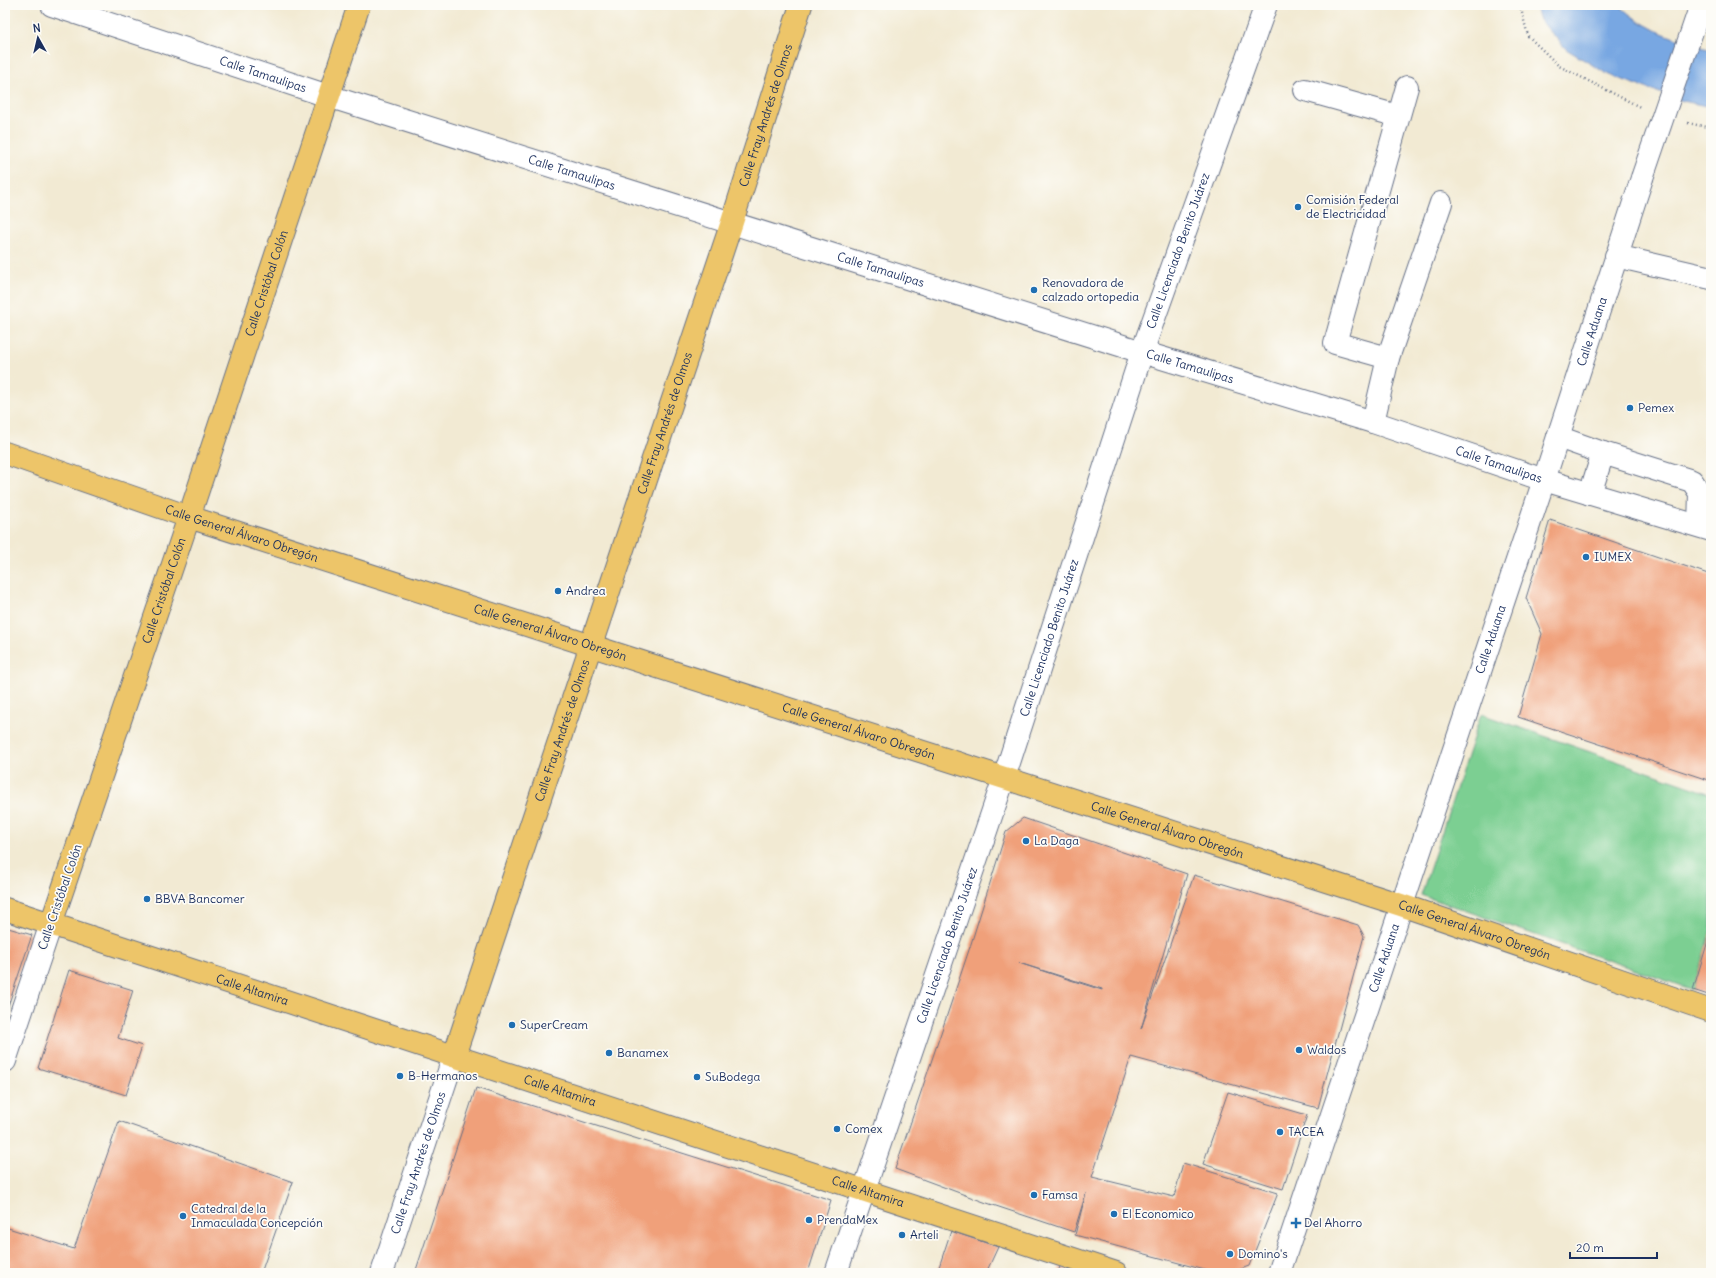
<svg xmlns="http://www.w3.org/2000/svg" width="1716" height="1278" viewBox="0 0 1716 1278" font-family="Delius,sans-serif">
	<rect width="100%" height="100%" fill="#fdfcf7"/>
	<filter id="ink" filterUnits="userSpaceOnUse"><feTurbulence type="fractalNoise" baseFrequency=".025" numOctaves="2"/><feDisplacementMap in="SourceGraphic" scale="8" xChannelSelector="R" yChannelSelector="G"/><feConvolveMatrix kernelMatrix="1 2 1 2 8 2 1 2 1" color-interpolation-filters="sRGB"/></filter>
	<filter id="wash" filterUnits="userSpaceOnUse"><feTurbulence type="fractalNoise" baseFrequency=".012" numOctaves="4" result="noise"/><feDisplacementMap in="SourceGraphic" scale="16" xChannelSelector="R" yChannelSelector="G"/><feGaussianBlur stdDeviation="0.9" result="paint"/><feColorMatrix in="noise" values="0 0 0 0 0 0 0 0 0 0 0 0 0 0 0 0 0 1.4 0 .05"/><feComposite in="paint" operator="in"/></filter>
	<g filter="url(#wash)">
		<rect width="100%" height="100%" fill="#f2ead3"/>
		<path fill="#7bcf92" stroke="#4b7f78" d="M1481,714L1711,794V929L1693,990L1421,895Z"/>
		<path fill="#78a7e2" stroke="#4a6ba0" d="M1535,5H1619C1646,31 1677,39 1711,50V107L1683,101L1609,75L1566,49L1540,20Z"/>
		<g id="blocks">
			<path fill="#f0a07a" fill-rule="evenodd" d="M1550,520L1711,575V781L1518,717L1542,634L1526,598Z
				M1023,818L1187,874L1141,1029L1194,875L1358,925L1364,936L1318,1108L1131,1057L1092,1177L1174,1197L1183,1163L1278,1193L1249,1266L1230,1273H1216L1075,1235L1086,1193L1074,1232L984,1202L895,1169L970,947L1006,832ZM1019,963L1102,989V990L1061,977Z
				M5,927L32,935L5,1015Z
				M1711,931V996L1693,990Z
				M69,970L133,990L118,1038L142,1046L126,1095L38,1068Z
				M476,1088L831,1200L808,1273H415Z
				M1228,1092L1307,1115L1283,1189L1203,1164Z
				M119,1121L293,1182L261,1273H5V1227L74,1249Z
				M951,1231L998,1247L986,1273H937Z
				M1060,1266L1075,1273H1058Z"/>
		</g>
	</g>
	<g filter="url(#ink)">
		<use href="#blocks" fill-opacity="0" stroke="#667087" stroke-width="1"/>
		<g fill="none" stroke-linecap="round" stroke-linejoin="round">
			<defs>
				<g id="minor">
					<path id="s1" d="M52,5L328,96L1142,352L1373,422L1541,479L1711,530"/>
					<path d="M1305,90L1398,116"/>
					<path d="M1616,256L1711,278"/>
					<path d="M1388,358L1335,343L1407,87"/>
					<path d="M1373,422L1388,358L1441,203"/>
					<path d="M1558,437L1603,453"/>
					<path d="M1590,494L1603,453L1692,481L1700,493L1699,525"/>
					<path d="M5,1061L51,924"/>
					<path id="s2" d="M382,1273L454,1056"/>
					<path id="s3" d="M836,1273L1004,778L1142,352L1266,5"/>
					<path id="s4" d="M1279,1273L1544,480L1642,178"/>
				</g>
				<g id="major">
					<path id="s5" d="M5,453L189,517L1401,905L1711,1011"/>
					<path id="s6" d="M5,909L1116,1273"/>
					<path id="s7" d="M51,924L189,517L359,5"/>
					<path id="s8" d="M454,1056L732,222L801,5"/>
				</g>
			</defs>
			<use href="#minor" stroke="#667087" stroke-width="24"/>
			<use href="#major" stroke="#667087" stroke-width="24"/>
			<path stroke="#667087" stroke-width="2.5" stroke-dasharray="1 3" stroke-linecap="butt" d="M1520,5L1528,36L1559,66L1640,107
				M1688,123L1711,128"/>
			<use href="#minor" stroke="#fff" stroke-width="22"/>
			<use href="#major" stroke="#edc569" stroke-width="22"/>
			<defs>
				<path id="minor-bridge" d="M1642,178L1701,5"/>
			</defs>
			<use href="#minor-bridge" stroke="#667087" stroke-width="24" stroke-linecap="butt"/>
			<use href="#minor-bridge" stroke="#fff" stroke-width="22"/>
		</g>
	</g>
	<g fill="#1f6fb2" stroke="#fdfcf7" stroke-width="1.5">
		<circle cx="1298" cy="207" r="4"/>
		<circle cx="1034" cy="290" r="4"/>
		<circle cx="1630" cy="408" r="4"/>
		<circle cx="1586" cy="557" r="4"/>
		<circle cx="558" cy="591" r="4"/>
		<circle cx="1026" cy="841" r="4"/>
		<circle cx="147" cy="899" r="4"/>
		<circle cx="512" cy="1025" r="4"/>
		<circle cx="1299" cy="1050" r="4"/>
		<circle cx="609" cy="1053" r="4"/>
		<circle cx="400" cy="1076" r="4"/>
		<circle cx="697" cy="1077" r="4"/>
		<circle cx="837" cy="1129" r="4"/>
		<circle cx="1280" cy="1132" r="4"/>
		<circle cx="1034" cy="1195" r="4"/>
		<circle cx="1114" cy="1214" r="4"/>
		<circle cx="183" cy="1216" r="4"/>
		<circle cx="809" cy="1220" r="4"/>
		<path d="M1294 1217h4v4h4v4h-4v4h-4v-4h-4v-4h4z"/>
		<circle cx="902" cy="1235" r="4"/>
		<circle cx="1230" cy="1254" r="4"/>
	</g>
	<g text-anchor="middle" stroke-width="3.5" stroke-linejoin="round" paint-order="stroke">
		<g font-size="12" fill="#1b2f5e" stroke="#fdfcf7">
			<text dy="4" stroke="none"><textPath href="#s1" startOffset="222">Calle Tamaulipas</textPath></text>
			<text dy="4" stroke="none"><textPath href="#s8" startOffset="991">Calle Fray Andrés de Olmos</textPath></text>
			<text dy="4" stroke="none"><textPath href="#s1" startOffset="546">Calle Tamaulipas</textPath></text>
			<text dy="4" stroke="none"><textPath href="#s3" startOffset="1078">Calle Licenciado Benito Juárez</textPath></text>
			<text dy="4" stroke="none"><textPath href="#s1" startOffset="870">Calle Tamaulipas</textPath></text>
			<text dy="4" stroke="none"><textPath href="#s7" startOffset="676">Calle Cristóbal Colón</textPath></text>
			<text dy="4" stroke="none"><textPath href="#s4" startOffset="992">Calle Aduana</textPath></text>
			<text dy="4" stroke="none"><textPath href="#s1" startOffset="1194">Calle Tamaulipas</textPath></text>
			<text dy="4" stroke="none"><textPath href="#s8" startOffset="667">Calle Fray Andrés de Olmos</textPath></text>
			<text dy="4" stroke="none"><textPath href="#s1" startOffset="1518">Calle Tamaulipas</textPath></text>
			<text dy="4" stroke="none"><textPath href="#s5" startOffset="250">Calle General Álvaro Obregón</textPath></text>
			<text dy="4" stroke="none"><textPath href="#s7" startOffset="352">Calle Cristóbal Colón</textPath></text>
			<text dy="4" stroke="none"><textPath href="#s5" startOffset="574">Calle General Álvaro Obregón</textPath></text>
			<text dy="4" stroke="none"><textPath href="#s3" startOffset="670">Calle Licenciado Benito Juárez</textPath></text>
			<text dy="4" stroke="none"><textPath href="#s4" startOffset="668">Calle Aduana</textPath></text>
			<text dy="4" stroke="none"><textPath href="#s8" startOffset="343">Calle Fray Andrés de Olmos</textPath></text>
			<text dy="4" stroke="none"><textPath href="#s5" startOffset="898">Calle General Álvaro Obregón</textPath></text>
			<text dy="4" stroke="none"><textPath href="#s5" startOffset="1222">Calle General Álvaro Obregón</textPath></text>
			<text transform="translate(60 897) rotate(-71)" y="4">Calle Cristóbal Colón</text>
			<text dy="4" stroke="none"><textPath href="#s5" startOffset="1545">Calle General Álvaro Obregón</textPath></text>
			<text dy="4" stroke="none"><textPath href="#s3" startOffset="346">Calle Licenciado Benito Juárez</textPath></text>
			<text dy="4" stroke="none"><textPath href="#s4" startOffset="332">Calle Aduana</textPath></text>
			<text dy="4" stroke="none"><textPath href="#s6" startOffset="260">Calle Altamira</textPath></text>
			<text dy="4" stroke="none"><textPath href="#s6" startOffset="584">Calle Altamira</textPath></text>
			<text dy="4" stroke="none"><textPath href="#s2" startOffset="116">Calle Fray Andrés de Olmos</textPath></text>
			<text dy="4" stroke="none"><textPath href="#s6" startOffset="908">Calle Altamira</textPath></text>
		</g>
		<g font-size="12" fill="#1b2f5e" stroke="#fdfcf7" text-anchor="start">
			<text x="1306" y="204">Comisión Federal<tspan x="1306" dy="14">de Electricidad</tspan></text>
			<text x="1042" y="287">Renovadora de<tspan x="1042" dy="14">calzado ortopedia</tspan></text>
			<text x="1638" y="412">Pemex</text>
			<text x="1594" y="561">IUMEX</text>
			<text x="566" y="595">Andrea</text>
			<text x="1034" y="845">La Daga</text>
			<text x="155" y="903">BBVA Bancomer</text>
			<text x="520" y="1029">SuperCream</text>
			<text x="1307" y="1054">Waldos</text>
			<text x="617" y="1057">Banamex</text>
			<text x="408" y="1080">B-Hermanos</text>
			<text x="705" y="1081">SuBodega</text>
			<text x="845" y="1133">Comex</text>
			<text x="1288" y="1136">TACEA</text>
			<text x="1042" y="1199">Famsa</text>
			<text x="191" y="1213">Catedral de la<tspan x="191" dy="14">Inmaculada Concepción</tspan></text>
			<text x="1122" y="1218">El Economico</text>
			<text x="817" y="1224">PrendaMex</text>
			<text x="1304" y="1227">Del Ahorro</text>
			<text x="910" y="1239">Arteli</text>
			<text x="1238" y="1258">Domino's</text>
		</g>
	</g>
	<rect width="1716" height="1278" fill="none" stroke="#fdfcf7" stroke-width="20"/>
	<g transform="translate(38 38) rotate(352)" stroke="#fdfcf7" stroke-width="3" paint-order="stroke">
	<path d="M0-3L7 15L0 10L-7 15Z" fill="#1b2f5e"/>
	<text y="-6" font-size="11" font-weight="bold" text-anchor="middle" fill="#1b2f5e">N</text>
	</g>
	<path d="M1570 1252v6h87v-6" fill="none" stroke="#1b2f5e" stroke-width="2"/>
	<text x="1576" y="1252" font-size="12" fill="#1b2f5e" stroke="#fdfcf7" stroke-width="3" paint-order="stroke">20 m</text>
</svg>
